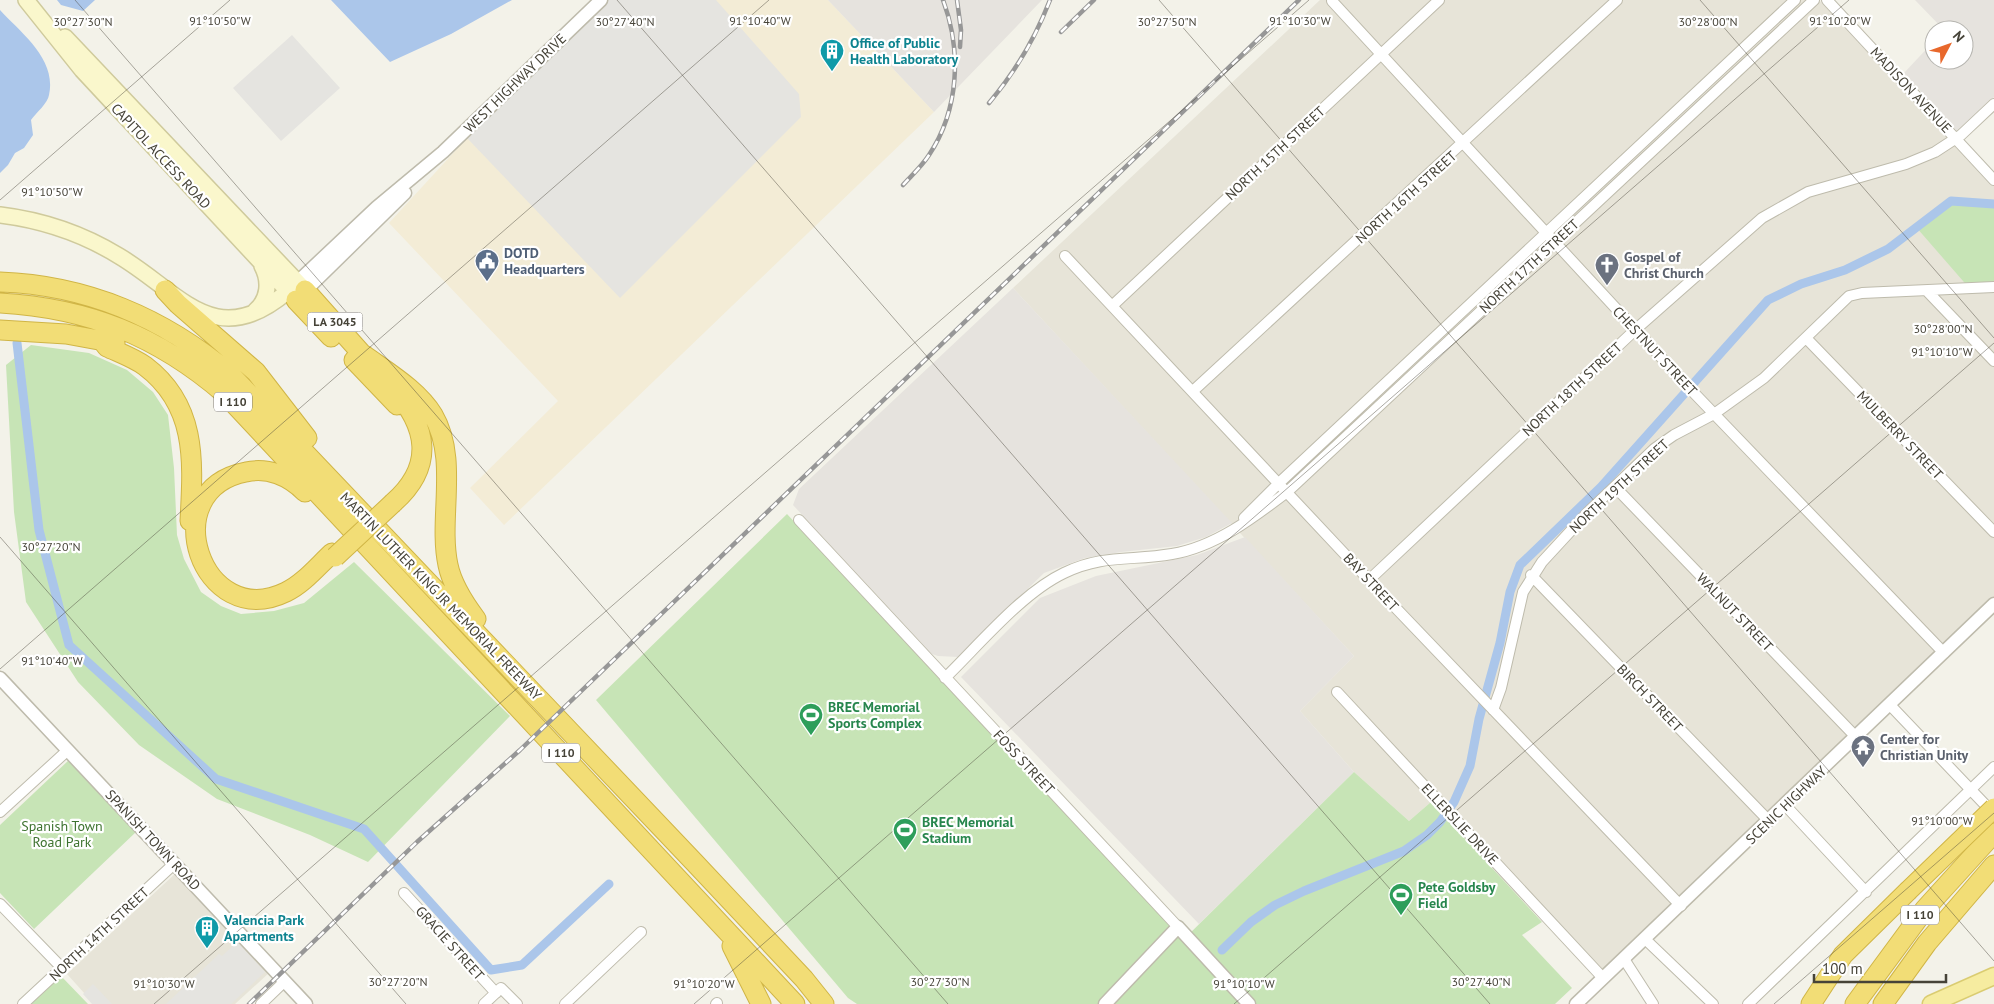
<svg xmlns="http://www.w3.org/2000/svg" width="1994" height="1004" viewBox="0 0 1994 1004" font-family="'PT Sans',sans-serif">
	<rect width="100%" height="100%" fill="#f3f2e9"/>
	<path fill="#e7e4d8" d="M1320,0H1819L1994,181V204L1951,201L1994,287V603L1603,978L1431,802L1409,821L1354,772L1300,711L1354,656L1013,288Z
		M177,872L270,972L235,1004H94L67,974Z"/>
	<path fill="#f3ecd6" d="M608,0H828L934,112L504,525L470,488L558,401L389,223L467,138Z"/>
	<path fill="#e6e3de" d="M828,0H1042L934,112Z
		M1915,0H1994V97L1958,132L1904,73L1934,41V60H1964V30H1944Z
		M1013,288L1232,523L1206,537L1177,546L1121,552L1085,558L1044,573L958,657L938,656L932,654L793,505L799,489Z
		M1245,537L1354,656L1300,711L1354,772L1199,924L961,677L1040,598L1096,576L1197,555Z"/>
	<path fill="#c7e4b6" d="M1951,201L1994,204V287L1970,289L1916,227Z
		M31,345L89,353L127,370L153,392L168,415L174,468L177,535L184,559L201,592L221,606L241,614L274,611L304,603L354,562L510,716L368,862L310,835L217,799L139,745L78,682L26,602L14,512L6,365Z
		M787,514L1184,939L1354,772L1409,821L1431,802L1542,922L1522,935L1572,988L1555,1004H857L848,998L596,700Z
		M69,760L136,832L34,929L0,893V825Z
		M61,976L88,1004H31Z"/>
	<path fill="#e5e4e0" d="M608,0H716L799,94L801,117L620,298L467,138Z
		M292,35L340,88L281,141L233,88Z
		M237,942L265,972L231,1004H166L219,954L222,956Z
		M93,984L112,1004H92L83,994Z"/>
	<path fill="#abc6ea" d="M57,0H95L83,11L61,5Z
		M331,0H512L451,34L390,62Z
		M0,10C21,33 57,59 49,95C48,103 36,113 31,120L33,135L24,148L15,153L8,165L0,173Z"/>
	<g fill="none" stroke-linecap="round" stroke-linejoin="round">
		<path stroke="#abc6ea" stroke-width="9" d="M17,343L39,530L69,645L216,779L364,829L491,970L522,965L609,884
			M1222,950L1251,922L1275,905L1304,891L1404,851L1427,835L1440,822L1454,802L1470,766L1479,719L1500,643L1510,592L1520,565L1601,487L1768,300L1801,284L1845,270L1888,249L1951,201L1994,204"/>
		<defs>
			<path id="minor" d="M1827,0L1994,180
				M1332,1L1695,394L1944,653
				M1065,256L1369,580L1681,906
				M1927,291L1994,361
				M1112,306L1439,0
				M1806,338L1994,532
				M1193,391L1617,0
				M1615,487L1856,737
				M1244,518L1279,483L1795,0
				M799,520L1178,927
				M1531,575L1769,821
				M1369,580L1635,330L1762,218L1808,192L1906,164L1935,152L1961,135L1994,104
				M945,678C979,645 1022,593 1064,573C1103,554 1132,561 1172,554C1215,547 1253,518 1287,492L1814,0
				M1337,692L1603,978
				M1890,705L1993,813
				M1493,710L1501,688L1523,592L1542,562L1589,511L1654,449L1674,435L1714,414L1764,378L1849,296L1862,293L1994,287
				M1785,805L1866,892
				M0,812L68,750
				M404,893L496,993
				M0,904L62,968
				M1645,939L1713,1004
				M1624,959L1653,1004
				M23,1004L175,863
				M261,1004L285,981
				M484,1004L501,988L517,1004
				M565,1004L641,932
				M716,1004L717,1003
				M1748,1004L1994,767"/>
			<path id="tertiary" d="M290,289L377,207L443,152L601,0
				M301,295L405,193
				M0,678L306,1004
				M1105,1004L1178,927L1249,1004
				M1576,1004L1994,604"/>
			<path id="secondary" d="M26,0L82,70L296,300
				M65,37L305,290
				M0,215C41,220 83,234 119,256C180,292 215,354 288,291
				M255,311C269,299 270,281 262,266"/>
			<path id="primary" d="M1931,1004L1994,976"/>
			<path id="motorway" d="M0,282C86,285 164,318 230,374L694,862L804,979L824,1004
				M165,290L178,304L256,372L307,438
				M305,290L371,364
				M296,300L331,337
				M0,303C88,308 158,336 225,394L795,1004
				M0,330L66,334L115,343
				M103,342L107,347C120,353 134,358 145,366C198,406 193,463 190,521
				M364,355C387,372 418,390 433,415C459,459 438,518 448,565C452,585 464,603 476,619
				M354,360L397,405
				M393,388C428,427 435,466 393,503
				M305,492C289,476 268,467 246,472C153,490 202,633 286,592C303,584 317,567 332,553
				M732,946L761,1004
				M1811,1004L1843,955L1908,891
				M1855,1004L1925,909L1994,833
				M1883,1004L1927,943L1994,865"/>
		</defs>
		<use href="#minor" stroke="#bebbac" stroke-width="12"/>
		<use href="#tertiary" stroke="#bebbac" stroke-width="15"/>
		<use href="#secondary" stroke="#cfca9c" stroke-width="18"/>
		<use href="#primary" stroke="#dacc71" stroke-width="19"/>
		<use href="#motorway" stroke="#d0b546" stroke-width="21"/>
		<use href="#minor" stroke="#fff" stroke-width="10"/>
		<use href="#tertiary" stroke="#fff" stroke-width="12"/>
		<use href="#secondary" stroke="#faf7cc" stroke-width="15"/>
		<use href="#primary" stroke="#f6eca0" stroke-width="16"/>
		<use href="#motorway" stroke="#f2dd76" stroke-width="19"/>
		<defs>
			<path id="rail" d="M957,0L961,30L960,47
				M1061,32L1094,0
				M989,103C1016,71 1035,39 1050,0
				M903,185C912,175 922,166 929,155C959,110 962,51 943,0
				M249,1004L417,842L520,750L1299,0"/>
		</defs>
		<use href="#rail" stroke="#979797" stroke-width="4.5"/>
		<use href="#rail" stroke="#fff" stroke-width="2.5" stroke-dasharray="8" stroke-linecap="butt"/>
		<defs>
			<path id="motorway-bridge" d="M335,557L393,503
				M1908,891L1994,808"/>
		</defs>
		<use href="#motorway-bridge" stroke="#d0b546" stroke-width="21" stroke-linecap="butt"/>
		<use href="#motorway-bridge" stroke="#f2dd76" stroke-width="19"/>
	</g>
	<path fill="none" stroke="#464338" stroke-width="1" stroke-opacity="0.45" d="M75,0L948,1004M617,0L1490,1004M1159,0L1994,961M1700,0L1994,338M0,200L230,0M0,537L406,1004M0,669L769,0M154,1004L1309,0M694,1004L1849,0M1234,1004L1994,343M1774,1004L1994,813"/>
	<defs>
		<symbol id="building-pin" viewBox="-11 -11 22 30"><path d="M0 17L-7.5 6A9.5 9.5 0 1 1 7.5 6Z" fill="#0f9aa8" stroke="#fff"/><path d="M-4-6H4V6H1V3H-1V6H-4ZM-2.5-4.3h1.7v1.8h-1.7ZM.8-4.3h1.7v1.8H.8ZM-2.5-1h1.7V.8h-1.7ZM.8-1h1.7V.8H.8Z" fill="#fff"/></symbol>
		<symbol id="civic-pin" viewBox="-11 -11 22 30"><path d="M0 17L-7.5 6A9.5 9.5 0 1 1 7.5 6Z" fill="#5c6f8a" stroke="#fff"/><path d="M-.6-6.5H3V-4.5H.6V-3L4-1V1h2V6H-6V1h2V-1L-.6-3ZM-1.2 2.5V6h2.4V2.5Z" fill="#fff"/></symbol>
		<symbol id="church-pin" viewBox="-11 -11 22 30"><path d="M0 17L-7.5 6A9.5 9.5 0 1 1 7.5 6Z" fill="#6b7280" stroke="#fff"/><path d="M-1.2-6h2.4v3.5h3.3v2.4h-3.3V6h-2.4V-.1h-3.3v-2.4h3.3Z" fill="#fff"/></symbol>
		<symbol id="stadium-pin" viewBox="-11 -11 22 30"><path d="M0 17L-7.5 6A9.5 9.5 0 1 1 7.5 6Z" fill="#2e9e5b" stroke="#fff"/><path d="M0-5a6.5 5 0 1 0 0 10a6.5 5 0 1 0 0-10ZM-3.5-1.8h7v3.6h-7Z" fill="#fff"/></symbol>
		<symbol id="temple-pin" viewBox="-11 -11 22 30"><path d="M0 17L-7.5 6A9.5 9.5 0 1 1 7.5 6Z" fill="#6b7280" stroke="#fff"/><path d="M0-6L5-2H3V0L6.5 2.5H4V6H1.5V3h-3V6H-4V2.5H-6.5L-3 0V-2H-5Z" fill="#fff"/></symbol>
	</defs>
	<g fill-rule="evenodd">
		<use href="#building-pin" x="818" y="37" width="28" height="38"/>
		<use href="#civic-pin" x="473" y="247" width="28" height="38"/>
		<use href="#church-pin" x="1593" y="251" width="28" height="38"/>
		<use href="#stadium-pin" x="797" y="701" width="28" height="38"/>
		<use href="#temple-pin" x="1849" y="733" width="28" height="38"/>
		<use href="#stadium-pin" x="891" y="816" width="28" height="38"/>
		<use href="#stadium-pin" x="1387" y="881" width="28" height="38"/>
		<use href="#building-pin" x="193" y="914" width="28" height="38"/>
	</g>
	<g text-anchor="middle" stroke-width="4.5" stroke-linejoin="round" paint-order="stroke">
		<g fill="#fff" stroke="#7e7b74" stroke-width="1">
			<rect x="307.5" y="312.5" width="55" height="19" rx="4"/>
			<rect x="214" y="392.5" width="38" height="19" rx="4"/>
			<rect x="542" y="743.5" width="38" height="19" rx="4"/>
			<rect x="1901" y="905.5" width="38" height="19" rx="4"/>
		</g>
		<g font-size="12" font-weight="bold" fill="#464338">
			<text x="335" y="326">LA 3045</text>
			<text x="233" y="406">I 110</text>
			<text x="561" y="757">I 110</text>
			<text x="1920" y="919">I 110</text>
		</g>
		<g font-size="14" font-weight="bold" fill="#0d838f" stroke="#fff" text-anchor="start">
			<text x="850" y="48">Office of Public<tspan x="850" dy="16">Health Laboratory</tspan></text>
			<text x="224" y="925">Valencia Park<tspan x="224" dy="16">Apartments</tspan></text>
		</g>
		<g font-size="14" fill="#464338" stroke="#fff">
			<text transform="translate(515 83) rotate(-44)" y="5">WEST HIGHWAY DRIVE</text>
			<text transform="translate(1911 90) rotate(47)" y="5">MADISON AVENUE</text>
			<text transform="translate(1275 153) rotate(-43)" y="5">NORTH 15TH STREET</text>
			<text transform="translate(161 156) rotate(47)" y="5">CAPITOL ACCESS ROAD</text>
			<text transform="translate(1406 197) rotate(-42)" y="5">NORTH 16TH STREET</text>
			<text transform="translate(1529 266) rotate(-43)" y="5">NORTH 17TH STREET</text>
			<text transform="translate(1655 351) rotate(47)" y="5">CHESTNUT STREET</text>
			<text transform="translate(1572 389) rotate(-43)" y="5">NORTH 18TH STREET</text>
			<text transform="translate(1900 435) rotate(46)" y="5">MULBERRY STREET</text>
			<text transform="translate(1619 486) rotate(-43)" y="5">NORTH 19TH STREET</text>
			<text transform="translate(1371 582) rotate(47)" y="5">BAY STREET</text>
			<text transform="translate(441 596) rotate(46)" y="5">MARTIN LUTHER KING JR MEMORIAL FREEWAY</text>
			<text transform="translate(1735 612) rotate(46)" y="5">WALNUT STREET</text>
			<text transform="translate(1650 698) rotate(46)" y="5">BIRCH STREET</text>
			<text transform="translate(1024 762) rotate(47)" y="5">FOSS STREET</text>
			<text transform="translate(1786 805) rotate(-44)" y="5">SCENIC HIGHWAY</text>
			<text transform="translate(1460 824) rotate(47)" y="5">ELLERSLIE DRIVE</text>
			<text transform="translate(153 840) rotate(47)" y="5">SPANISH TOWN ROAD</text>
			<text transform="translate(99 934) rotate(-43)" y="5">NORTH 14TH STREET</text>
			<text transform="translate(450 943) rotate(48)" y="5">GRACIE STREET</text>
		</g>
		<g font-size="14" font-weight="bold" fill="#4e5e75" stroke="#fff" text-anchor="start">
			<text x="504" y="258">DOTD<tspan x="504" dy="16">Headquarters</tspan></text>
		</g>
		<g font-size="14" font-weight="bold" fill="#5b616d" stroke="#fff" text-anchor="start">
			<text x="1624" y="262">Gospel of<tspan x="1624" dy="16">Christ Church</tspan></text>
			<text x="1880" y="744">Center for<tspan x="1880" dy="16">Christian Unity</tspan></text>
		</g>
		<g font-size="14" font-weight="bold" fill="#27864d" stroke="#fff" text-anchor="start">
			<text x="828" y="712">BREC Memorial<tspan x="828" dy="16">Sports Complex</tspan></text>
			<text x="922" y="827">BREC Memorial<tspan x="922" dy="16">Stadium</tspan></text>
			<text x="1418" y="892">Pete Goldsby<tspan x="1418" dy="16">Field</tspan></text>
		</g>
		<g font-size="14" fill="#3e7330" stroke="#fff">
			<text x="62" y="831">Spanish Town<tspan x="62" dy="16">Road Park</tspan></text>
		</g>
	</g>
	<g font-size="12" text-anchor="middle" fill="#464338" stroke="#fff" stroke-width="4.5" stroke-linejoin="round" paint-order="stroke">
		<text x="220" y="25">91°10'50"W</text>
		<text x="760" y="25">91°10'40"W</text>
		<text x="1300" y="25">91°10'30"W</text>
		<text x="1840" y="25">91°10'20"W</text>
		<text x="83" y="26">30°27'30"N</text>
		<text x="625" y="26">30°27'40"N</text>
		<text x="1167" y="26">30°27'50"N</text>
		<text x="1708" y="26">30°28'00"N</text>
		<text x="52" y="196">91°10'50"W</text>
		<text x="1943" y="333">30°28'00"N</text>
		<text x="1942" y="356">91°10'10"W</text>
		<text x="51" y="551">30°27'20"N</text>
		<text x="52" y="665">91°10'40"W</text>
		<text x="1942" y="825">91°10'00"W</text>
		<text x="398" y="986">30°27'20"N</text>
		<text x="940" y="986">30°27'30"N</text>
		<text x="1481" y="986">30°27'40"N</text>
		<text x="164" y="988">91°10'30"W</text>
		<text x="704" y="988">91°10'20"W</text>
		<text x="1244" y="988">91°10'10"W</text>
	</g>
	<g transform="translate(1949 45) rotate(49)"><circle r="24" fill="#ffffff" stroke="#b5b4af"/>
	<path d="M0-4L9 19L0 12L-9 19Z" fill="#e8682c"/>
	<text y="-8" font-size="14" font-weight="bold" text-anchor="middle" fill="#464338">N</text>
	</g>
	<path d="M1814 974v8h132v-8" fill="none" stroke="#464338" stroke-width="2.5"/>
	<text x="1822" y="974" font-size="15" fill="#464338" stroke="#ffffff" stroke-width="4" paint-order="stroke">100 m</text>
</svg>
